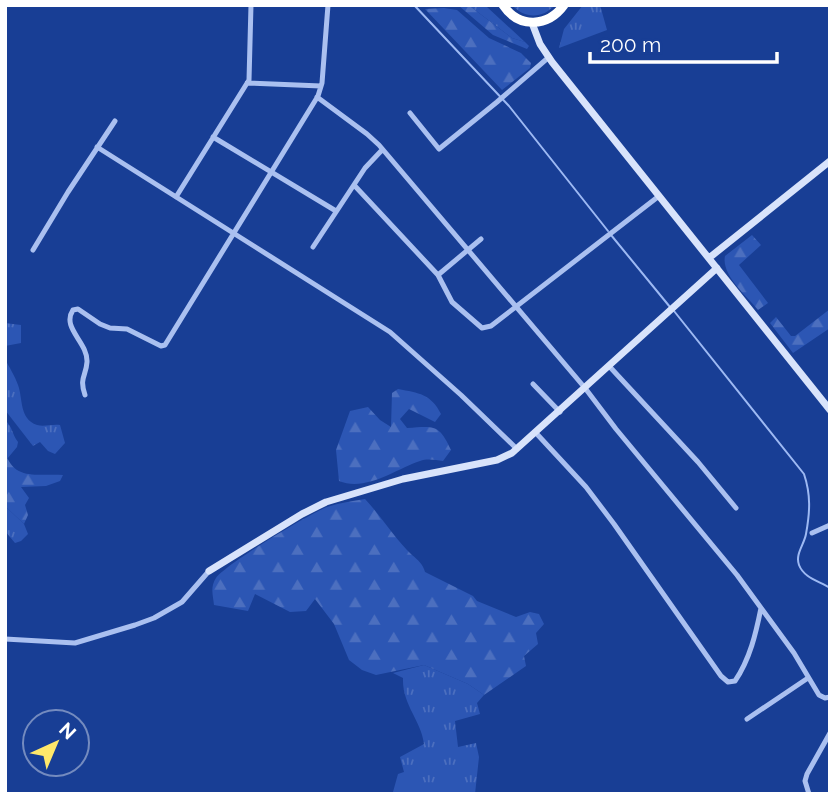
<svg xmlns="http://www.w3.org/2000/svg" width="835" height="799" viewBox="0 0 835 799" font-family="Raleway,sans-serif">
	<defs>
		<pattern id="grass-tufts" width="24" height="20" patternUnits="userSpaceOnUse" patternTransform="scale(1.75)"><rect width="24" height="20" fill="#2c56b4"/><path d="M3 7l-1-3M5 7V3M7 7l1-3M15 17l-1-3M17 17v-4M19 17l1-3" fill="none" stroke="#4c6fbf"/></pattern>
		<pattern id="forest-firs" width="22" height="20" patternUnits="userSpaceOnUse" patternTransform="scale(1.75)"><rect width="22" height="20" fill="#2c56b4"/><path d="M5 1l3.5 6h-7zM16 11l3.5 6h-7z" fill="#4c6fbf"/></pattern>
	</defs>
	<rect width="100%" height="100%" fill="#183e95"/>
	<path fill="url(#grass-tufts)" d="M465,5L487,7L525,42L512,38L471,7Z
		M512,5H555C542,19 525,19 512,5Z
		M583,5H600L607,30L559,48L564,29Z
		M5,323L21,325V343L5,346Z
		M5,359C9,367 15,376 18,385C23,398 19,419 37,425C44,427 52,424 60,425L65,443L55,454L48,451L40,442L33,446L5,410Z
		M5,420C13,427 12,435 18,442L17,447L7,459Z
		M5,506L24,524L28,534L21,541L15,543L5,531Z
		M424,665L468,684L484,695L477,703L480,714L455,721L458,747L476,743L479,757L475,794H397L393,792L398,774L404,772L400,757L424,744C421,720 402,705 403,678L393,673Z"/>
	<path fill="url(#forest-firs)" d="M458,5L471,7L512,38L525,42L529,46L527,49L493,35Z
		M444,8L457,10L489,38L521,53L531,63L530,68L502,90L425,9Z
		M752,235L761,245L739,265L768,303L758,310C747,296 721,275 725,256Z
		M830,309V328L793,353L770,323L776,317L791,336H795Z
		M398,389C419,393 431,394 441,414L435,422L409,409L400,419L407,428C435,426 439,424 451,450L443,461C436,460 427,458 420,461C396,469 366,492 339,481L336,450L350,411L368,407L380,420L391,427L392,393Z
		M5,451C13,482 38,473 63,475L60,481L46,486L21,487L29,498L25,505L28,515L24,524L5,506Z
		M365,499C382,517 394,538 412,555C418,560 423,564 425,572L473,596L477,601L516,617L530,612L539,614L544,624L536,633L538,644L524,656L526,666L484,695L468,684L424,665L376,675L362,670L349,660L334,624L315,599L306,611L290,612L255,594L248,611L214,605C213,595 210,587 216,578C226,564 309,514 327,507C339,503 353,501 365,499Z"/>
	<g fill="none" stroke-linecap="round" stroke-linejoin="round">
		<path stroke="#9db9f3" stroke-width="2" d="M414,5L509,106L608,231
			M611,235L670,307
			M674,311L804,474C811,495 810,512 806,534C804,545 795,554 799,565C804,578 819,581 830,588"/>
		<path stroke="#aac0f0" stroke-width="5" d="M247,83L321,86
			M317,97L367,134L379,145L585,388L616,429L737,575L794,653L819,695L825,698L830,697
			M410,113L439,149L497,102L549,57
			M213,137L336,211
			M97,147L390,332L461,395L517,449
			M354,185L438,275
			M176,197L249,80L251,5
			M481,239L438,275L452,302L482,328L491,326L659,196
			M313,247L365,168L382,150
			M33,250L68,192L115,121
			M609,366L698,462L736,508
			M533,384L560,412
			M85,395C79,377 86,377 87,362C88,342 61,328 73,310L78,309L100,324L110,328L127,329L161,346L165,345L318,96L322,83L328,5
			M536,433L586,487L614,524L721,676L728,682L735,681C750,659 756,633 761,608
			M812,533L830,525
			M5,639L75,643L135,625L154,618L182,602L209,571
			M747,719L808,678
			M809,794L805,781L807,774L830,733"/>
		<path stroke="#d8e3fb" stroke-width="7" d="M532,23L540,44L552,62L830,410
			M709,258L830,161
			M209,571L302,514L326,502L403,479L497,460L512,453L717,268"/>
		<path stroke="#fff" stroke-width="9" d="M503,5C519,29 548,27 564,5"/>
	</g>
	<rect width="835" height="799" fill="none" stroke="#ffffff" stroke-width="14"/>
	<g transform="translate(56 743) rotate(44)"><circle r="33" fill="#183e95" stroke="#748bbf" stroke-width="2"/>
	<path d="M0-5L12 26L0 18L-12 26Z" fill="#ffe86a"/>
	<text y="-10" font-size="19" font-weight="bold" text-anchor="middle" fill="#ffffff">N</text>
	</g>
	<path d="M590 52v10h187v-10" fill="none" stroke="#ffffff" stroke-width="3.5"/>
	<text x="600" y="52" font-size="21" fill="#ffffff" stroke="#183e95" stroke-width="5" paint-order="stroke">200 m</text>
</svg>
